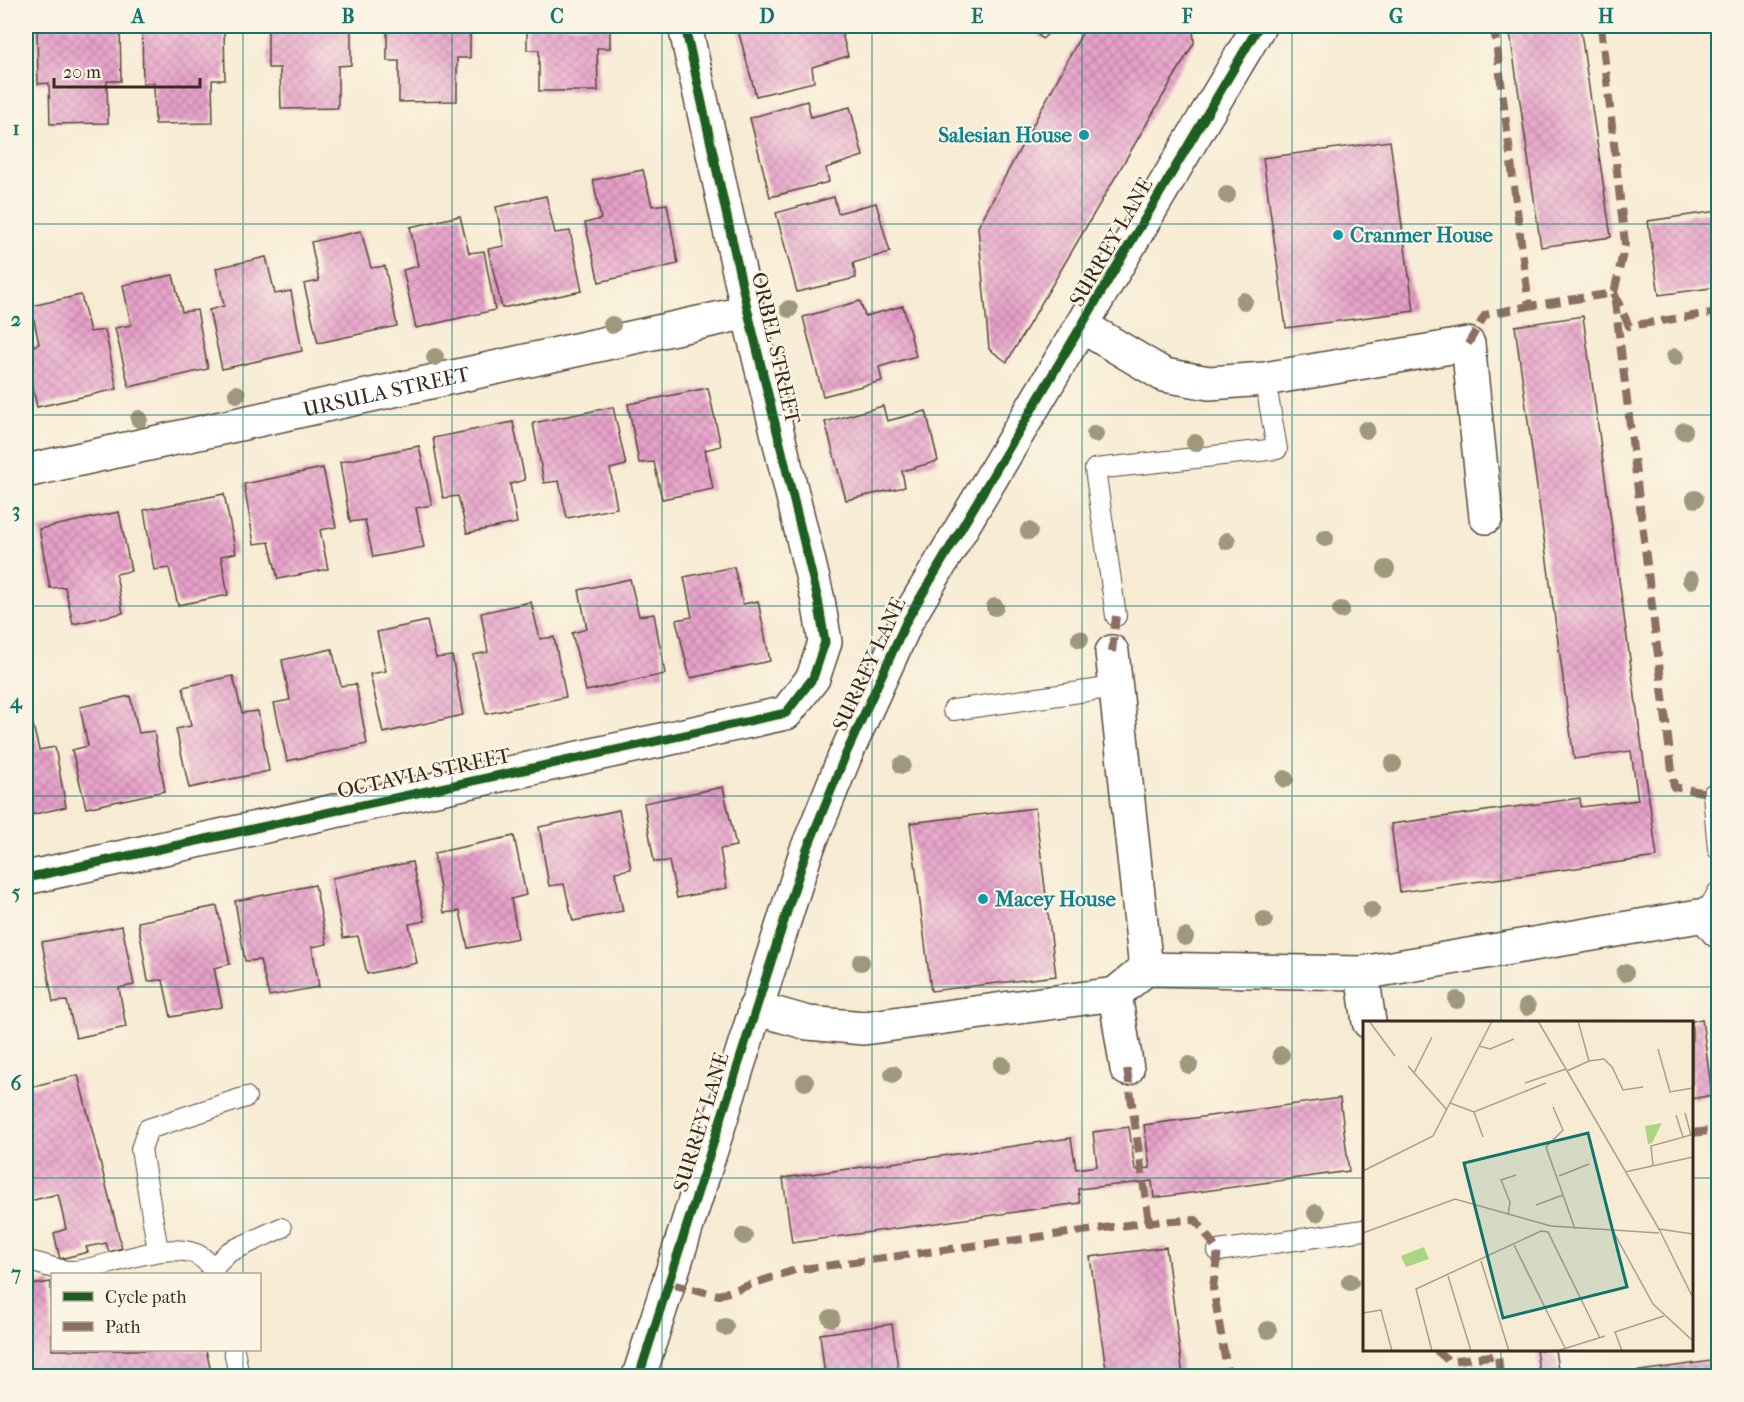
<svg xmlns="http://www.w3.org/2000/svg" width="1744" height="1402" viewBox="0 0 1744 1402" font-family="'IM FELL French Canon',serif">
	<defs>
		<pattern id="building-cross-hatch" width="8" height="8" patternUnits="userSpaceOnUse" patternTransform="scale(1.5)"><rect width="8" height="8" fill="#e7a0ca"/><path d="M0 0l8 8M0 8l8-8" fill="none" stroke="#bc83a3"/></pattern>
	</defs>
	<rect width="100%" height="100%" fill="#fcf5e5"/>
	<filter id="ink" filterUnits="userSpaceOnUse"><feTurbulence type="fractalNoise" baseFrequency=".0167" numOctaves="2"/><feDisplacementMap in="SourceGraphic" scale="12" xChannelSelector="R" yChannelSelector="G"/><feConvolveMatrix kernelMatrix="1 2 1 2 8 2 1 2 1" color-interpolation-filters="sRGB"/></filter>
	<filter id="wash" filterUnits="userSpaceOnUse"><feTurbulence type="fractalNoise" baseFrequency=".008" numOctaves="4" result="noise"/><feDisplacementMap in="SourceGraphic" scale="24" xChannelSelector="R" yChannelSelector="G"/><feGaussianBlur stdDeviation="1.35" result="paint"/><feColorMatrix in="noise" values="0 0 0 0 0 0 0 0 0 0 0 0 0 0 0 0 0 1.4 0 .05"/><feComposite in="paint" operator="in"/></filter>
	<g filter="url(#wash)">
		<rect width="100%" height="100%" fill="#f7ebd3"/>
		<g id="blocks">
			<path fill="url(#building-cross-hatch)" d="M37,26H120L121,81H107L108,123L50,124L49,83L38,84Z
				M142,26H224L225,80H212L213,123L155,124L154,83H143Z
				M268,26H351V65L338,66V108L281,109L280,68H268Z
				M387,26H470V58H457V101L399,102V61H387Z
				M527,26H610V48H597L598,91H539V50H527Z
				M737,26H840L848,56L812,67L814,82L756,96Z
				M1031,26H1058L1042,39Z
				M1086,26H1193L1194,43L1007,362L989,349L978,227Z
				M1509,26H1580L1611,237L1541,247Z
				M807,101L811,117L850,107L863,156L826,168L829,182L770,197L750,118Z
				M1390,141L1414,311L1286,328L1263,158Z
				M643,170L652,206L667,204L678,264L599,282L585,223L601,219L593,180Z
				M546,196L555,233L570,231L582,291L502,308L488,249L504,246L496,207Z
				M834,197L838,213L876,203L890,252L853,263L856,278L797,292L776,213Z
				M1718,211V287L1659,295L1648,221Z
				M460,216L469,253L484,251L495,310L416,328L403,270L418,266L410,227Z
				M361,231L371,268L385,266L397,326L318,343L304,284L319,281L311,242Z
				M266,257L275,294L291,291L302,351L222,369L209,310L224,306L216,268Z
				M173,275L182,312L197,310L208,369L129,387L115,328L131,325L123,285Z
				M81,295L90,332L105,330L117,389L37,407L26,358V348L39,344L31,306Z
				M860,301L865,316L903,306L916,356L879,367L882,381L823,396L803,317Z
				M1583,316L1657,857L1400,892L1391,824L1580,798L1581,807L1638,800L1631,751L1574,759L1515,326Z
				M708,388L721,446L705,450L713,489L662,499L654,462L639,463L628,404Z
				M883,406L887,421L926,411L938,461L902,471L905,487L846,500L825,422Z
				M613,407L626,465L610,469L617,508L567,518L559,481L544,483L533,423Z
				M513,422L525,480L510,484L517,523L467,533L458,496L443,498L433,438Z
				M419,446L432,505L416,508L424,547L373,557L365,520L350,522L340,462Z
				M323,468L336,527L320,530L328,569L278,579L269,542L254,544L244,484Z
				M224,494L236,553L221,556L228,595L178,605L169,568L154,570L144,510Z
				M119,512L131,571L116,574L123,613L73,624L65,587L50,588L39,529Z
				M26,563L34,596L26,598Z
				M734,567L743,604L758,601L770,661L690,678L676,620L692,617L684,577Z
				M630,579L639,616L654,614L665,674L586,691L572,633L587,629L579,590Z
				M531,602L540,639L554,637L566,697L486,714L473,655L488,652L481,613Z
				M427,621L436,658L452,656L463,715L383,733L370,674L386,671L377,632Z
				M332,649L341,686L356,684L367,744L287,761L274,703L290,700L282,660Z
				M233,676L242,713L258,711L269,771L189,788L176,729L191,726L183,687Z
				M130,696L139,733L154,731L165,791L86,808L72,750L88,746L80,707Z
				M30,713L39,750L55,747L66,807L26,816V714Z
				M723,787L736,846L720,849L727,888L677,898L669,861L654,862L644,803Z
				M1035,808L1056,976L931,991L910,823Z
				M619,810L631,869L615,872L623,911L573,921L564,884L549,886L539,827Z
				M514,836L526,895L511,899L518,938L468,948L460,911L444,913L434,853Z
				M412,862L425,921L409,924L417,963L367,974L358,936L343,938L332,878Z
				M315,885L327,944L312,947L319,987L269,996L260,960L245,961L235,901Z
				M217,906L230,964L214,968L222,1007L171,1017L163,980L148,981L138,922Z
				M122,926L134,985L119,988L126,1027L76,1038L67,1001L53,1002L42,942Z
				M1702,1019L1712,1095L1692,1099V1021Z
				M78,1075L122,1248L109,1252L106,1243L86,1247L88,1252L60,1259L54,1233L66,1229L58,1194L26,1202V1088Z
				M1340,1098L1349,1171L1154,1198L1152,1181L1078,1189L1080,1203L792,1243L783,1178L1071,1138L1076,1169L1097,1166L1093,1132L1129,1127L1135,1170L1150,1168L1144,1125Z
				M1166,1247L1183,1376H1107L1090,1257Z
				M51,1282L52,1350H206L212,1376H26V1286Z
				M892,1324L899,1376H825L820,1334Z
				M1536,1350H1555L1559,1376H1540Z
				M1718,1360V1376H1612V1375Z"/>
		</g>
	</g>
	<g filter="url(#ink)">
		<use href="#blocks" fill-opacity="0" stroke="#574739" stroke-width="1.5"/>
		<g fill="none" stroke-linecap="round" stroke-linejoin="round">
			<defs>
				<path id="service" d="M1116,616L1095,469L1277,449L1265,379
					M953,710L1115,687
					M1713,794L1718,849
					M1705,915L1718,892
					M158,1251L141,1149L148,1129L246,1097
					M1218,1251L1364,1230
					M26,1261C41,1262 56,1271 71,1271C105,1272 195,1222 214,1274
					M212,1269L229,1252L281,1228
					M234,1350L239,1376"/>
				<g id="minor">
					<path d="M1082,326L1164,375L1209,383L1265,379L1468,344L1486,517"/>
					<path id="s1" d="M26,471L748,312"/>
					<path d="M1112,652L1146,969"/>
					<path d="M26,878L786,713L813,678L825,642L818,600L748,312L685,26"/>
					<path d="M1362,973L1369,1022"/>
					<path d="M1115,994L1127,1069"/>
					<path d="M755,1008L808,1023L864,1028L1115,994L1146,969L1362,973L1705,915L1718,931"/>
					<path d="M639,1376L806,852L845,756L907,620L1259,26"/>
				</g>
			</defs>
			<use href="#service" stroke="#574739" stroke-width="22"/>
			<use href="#minor" stroke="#574739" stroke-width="36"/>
			<use href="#service" stroke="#fff" stroke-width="20"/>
			<use href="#minor" stroke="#fff" stroke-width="33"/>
			<path stroke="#8d6e63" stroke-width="8" stroke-dasharray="15 8" stroke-linecap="butt" d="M1494,26L1529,306L1614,293L1629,326L1718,312
				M1601,26L1625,244L1614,293L1674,787L1713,794
				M1468,344L1485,315L1529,306
				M1112,652L1116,616
				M1127,1069L1149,1222
				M1692,1133L1718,1130
				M670,1284L719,1295L795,1270L1149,1222L1196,1220L1218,1251L1213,1287L1228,1376
				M1436,1350L1449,1361L1498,1355L1500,1376"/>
			<defs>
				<path id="cycleway" d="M26,878L786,713L813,678L825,642L818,600L748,312L685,26
					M639,1376L806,852L845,756L907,620L1259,26"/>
			</defs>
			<use href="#cycleway" stroke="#fcf5e5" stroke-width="13"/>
			<use href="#cycleway" stroke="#1b5e20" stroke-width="9"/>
		</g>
		<g fill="#9f987d">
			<circle cx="1227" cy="195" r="9"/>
			<circle cx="1244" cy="301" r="9"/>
			<circle cx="789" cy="309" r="9"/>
			<circle cx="612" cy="325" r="9"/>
			<circle cx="435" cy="357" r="9"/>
			<circle cx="1675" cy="357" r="9"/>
			<circle cx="237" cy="394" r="9"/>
			<circle cx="139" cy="419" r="9"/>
			<circle cx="1366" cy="430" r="9"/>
			<circle cx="1684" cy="431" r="9"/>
			<circle cx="1095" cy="434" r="9"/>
			<circle cx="1195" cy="443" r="9"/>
			<circle cx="1695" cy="499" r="9"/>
			<circle cx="1029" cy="531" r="9"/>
			<circle cx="1325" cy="538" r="9"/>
			<circle cx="1227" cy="541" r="9"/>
			<circle cx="1386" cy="569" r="9"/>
			<circle cx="1691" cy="580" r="9"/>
			<circle cx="995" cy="607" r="9"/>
			<circle cx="1341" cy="610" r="9"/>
			<circle cx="1080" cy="639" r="9"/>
			<circle cx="1393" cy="764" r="9"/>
			<circle cx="902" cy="765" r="9"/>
			<circle cx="1285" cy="779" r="9"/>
			<circle cx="1371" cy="910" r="9"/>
			<circle cx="1264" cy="920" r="9"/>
			<circle cx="1185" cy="937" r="9"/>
			<circle cx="861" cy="962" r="9"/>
			<circle cx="1625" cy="973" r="9"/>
			<circle cx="1457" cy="1000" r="9"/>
			<circle cx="1527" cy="1007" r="9"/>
			<circle cx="1281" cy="1055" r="9"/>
			<circle cx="1002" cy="1065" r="9"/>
			<circle cx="1189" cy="1065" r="9"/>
			<circle cx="893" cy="1074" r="9"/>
			<circle cx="805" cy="1082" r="9"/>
			<circle cx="1316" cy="1213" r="9"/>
			<circle cx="744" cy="1236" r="9"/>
			<circle cx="1350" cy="1282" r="9"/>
			<circle cx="831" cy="1318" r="9"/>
			<circle cx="725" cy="1327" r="9"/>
			<circle cx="1268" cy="1330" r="9"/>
		</g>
	</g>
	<path fill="none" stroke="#0f766e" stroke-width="1.5" stroke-opacity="0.55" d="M243,26V1274M452,26V1376M662,26V1376M872,26V1376M1082,26V1376M1292,26V1376M1501,26V1022M26,224H1718M26,415H1718M26,606H1718M26,796H1718M26,987H1718M26,1178H1364M1692,1178H1718M243,1350V1376M1501,1350V1376"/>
	<g fill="#0f9aa8" stroke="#fcf5e5" stroke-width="2">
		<circle cx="1084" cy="135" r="6"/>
		<circle cx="1338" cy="235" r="6"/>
		<circle cx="983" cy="899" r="6"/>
	</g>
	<g text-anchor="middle" stroke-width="4.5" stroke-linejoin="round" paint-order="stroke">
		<g font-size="21" font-weight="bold" fill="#0d838f" stroke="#fcf5e5" text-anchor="start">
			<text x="1072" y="142" text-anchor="end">Salesian House</text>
			<text x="1350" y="242">Cranmer House</text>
			<text x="995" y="906">Macey House</text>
		</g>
		<g font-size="21" fill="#3b2a1e" stroke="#fcf5e5">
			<text transform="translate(1111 242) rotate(-60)" y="7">SURREY LANE</text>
			<text transform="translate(776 348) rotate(77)" y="7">ORBEL STREET</text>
			<text dy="7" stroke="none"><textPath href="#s1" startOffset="369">URSULA STREET</textPath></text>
			<text transform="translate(869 664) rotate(-65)" y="7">SURREY LANE</text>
			<text transform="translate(424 773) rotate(-12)" y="7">OCTAVIA STREET</text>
			<text transform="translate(701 1122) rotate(-73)" y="7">SURREY LANE</text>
		</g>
	</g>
	<g transform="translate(1363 1021)">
		<rect width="330" height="330" fill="#f7ebd3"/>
		<path d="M299,102L289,122L285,123L282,105Z" fill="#abd681"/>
		<path d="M61,226L66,238L43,246L38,235Z" fill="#abd681"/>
		<path fill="none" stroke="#ac9e8b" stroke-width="1.5" d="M6,0L32,35M175,0L296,208L330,277M215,0L226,40M116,25L127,28L151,18M295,28L307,71L330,67M45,45L84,89M204,50L226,40L241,38L249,46L260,69L280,66M51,52L69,16M162,62L203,48M87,82L111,91L183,62M190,86L200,109L183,126L212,208M111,91L120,116M313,94L320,116M290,144L288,125L328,114L322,92M0,150L70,115L129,0M262,151L330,136M196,155L226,143M173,184L200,174M145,194L147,181L138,159L153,154M296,208L330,213M250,210L290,283L330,320M0,212L92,178L188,205L296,212M151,224L202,327M118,240L146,330M85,255L108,330M0,292L18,289L29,330M69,330L53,268L178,210L185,211L237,317M194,330L242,315M259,330L252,311L301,295"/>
		<path fill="#0f766e" fill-opacity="0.15" stroke="#0f766e" stroke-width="3" d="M225,112L264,266L140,297L101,142Z"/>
		<rect width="330" height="330" fill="none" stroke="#3b2a1e" stroke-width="3"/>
	</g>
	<rect width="1744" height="1402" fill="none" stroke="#fcf5e5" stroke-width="66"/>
	<rect x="51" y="1273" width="210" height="78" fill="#fcf5e5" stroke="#afa495" stroke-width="1.5"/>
	<rect x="63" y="1292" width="30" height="9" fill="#1b5e20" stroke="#afa495" stroke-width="1.5"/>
	<text x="105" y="1303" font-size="18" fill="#3b2a1e">Cycle path</text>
	<rect x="63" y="1322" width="30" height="9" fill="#8d6e63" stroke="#afa495" stroke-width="1.5"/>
	<text x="105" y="1333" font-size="18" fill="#3b2a1e">Path</text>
	<path d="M54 78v9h146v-9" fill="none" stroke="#3b2a1e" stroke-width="3"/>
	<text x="63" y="78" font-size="18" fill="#3b2a1e" stroke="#fcf5e5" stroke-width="4.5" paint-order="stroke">20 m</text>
	<rect x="33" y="33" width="1678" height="1336" fill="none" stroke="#0f766e" stroke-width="2"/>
	<g font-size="20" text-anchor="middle" font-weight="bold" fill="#0f766e">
		<text x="138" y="23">A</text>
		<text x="348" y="23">B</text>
		<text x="557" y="23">C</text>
		<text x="767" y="23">D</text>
		<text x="977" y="23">E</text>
		<text x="1187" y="23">F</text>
		<text x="1396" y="23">G</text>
		<text x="1606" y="23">H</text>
		<text x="16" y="135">1</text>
		<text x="16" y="326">2</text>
		<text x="16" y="517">3</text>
		<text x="16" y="708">4</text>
		<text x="16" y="899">5</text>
		<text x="16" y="1090">6</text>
		<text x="16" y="1280">7</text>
	</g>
</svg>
